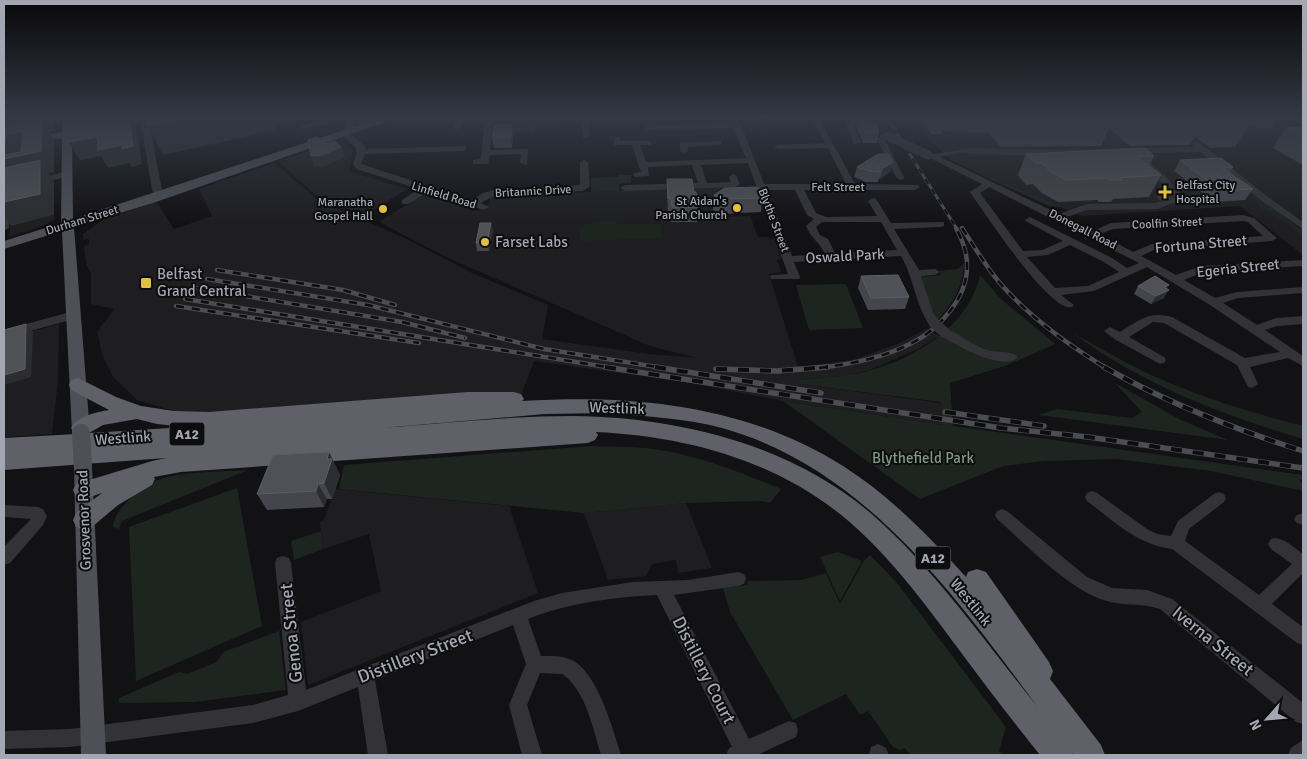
<svg xmlns="http://www.w3.org/2000/svg" width="1307" height="759" viewBox="0 0 1307 759" font-family="Signika,sans-serif">
	<rect width="100%" height="100%" fill="#121113"/>
	<path fill="#1e1e20" d="M908,118H1275L1303,138V255L1240,206L1081,216L992,177H986L951,160Z
		M339,141L353,149L350,167L348,168L351,172L407,189L366,215L320,199L278,161Z
		M274,163L318,200L407,239L472,273L548,305L542,339L649,354L697,358L650,346L446,257L379,222L424,194L479,211L489,203L491,196L736,186L739,194L759,199L711,201L715,217L750,216L758,237H769L770,239L774,238L782,259L777,260L781,272L769,274L798,367L853,360L897,344L926,329L939,336L920,348L870,370L846,376L800,380L799,384L941,403L943,425L783,401L685,382L534,361L521,395L338,402L207,413L174,411L137,400L113,377L103,357L97,332L114,309L91,304V274L86,263L84,246L89,244V239L83,240V234L104,219L157,202L174,229L212,216L199,189Z
		M54,215L55,219L46,225L9,237L10,226Z
		M59,324L58,380L52,434L4,437V339Z
		M335,489L509,506L538,593L308,685L301,622L381,591L369,534L323,549L320,522L324,520Z
		M686,503L712,568L678,573L676,560L652,564L646,576L608,580L584,513Z"/>
	<path fill="#1e2520" d="M618,175H631V183L619,184V191L591,192V178L618,177Z
		M986,177H991L1062,207L1049,206Z
		M1233,179L1303,231V236L1268,210L1261,209L1256,200Z
		M611,221L621,224H661L662,238L580,241V228L586,224Z
		M964,263C962,290 954,301 937,321L930,309L921,277L941,275L939,271L958,269Z
		M980,275L1002,300L1055,344L1005,366L950,383L953,426L1303,475V480L1299,479L1303,485V491L1211,471L1116,459L1044,461L1003,466L920,499L783,401L943,425L941,402L799,384L800,380C823,378 846,377 868,371C916,358 969,326 980,275Z
		M846,284L863,328L809,330L796,285Z
		M1073,333C1105,351 1137,370 1172,384C1214,401 1259,415 1303,426V439C1222,415 1141,384 1073,333Z
		M1115,383L1179,419L1228,440L1039,415L1057,409L1132,418L1142,412Z
		M591,446C611,447 633,446 653,449C698,455 739,472 781,489L770,503L760,501L686,503L584,513L339,489L344,465Z
		M248,470L122,521L119,529L113,527C113,507 149,481 167,477C193,471 222,472 248,470Z
		M237,488L262,626L136,681L129,527Z
		M321,531L323,549L294,560L291,541Z
		M838,552L862,561L840,601L820,557Z
		M870,555L897,583L1006,727L999,751L1004,755H910L905,748L900,750L893,747L868,711L860,715L846,694L793,720L730,612L723,588L748,585L747,581L802,580L826,573L840,604L864,561Z
		M279,631L286,690L195,702L119,703V698L179,672L187,674L217,662L223,652Z"/>
	<g fill="none" stroke-linecap="round" stroke-linejoin="round">
		<path fill="#333337" fill-rule="evenodd" d="M139,118H146L149,122L162,190L166,196L164,198H158L152,190L141,123Z
			M330,118L380,120L381,122C374,127 362,125 354,122L355,125L349,134L364,145L366,149L466,146V150L463,151L365,154L361,164L472,200L483,193L493,190L580,185V162L584,159L588,162L590,186L583,191L494,196L481,203L489,207L484,210L428,192L408,204H402V200L419,189L356,169L353,164C361,144 354,148 341,134L347,125L346,120L302,129L298,127Z
			M455,118H463L460,130L453,128Z
			M485,118H493L490,150L528,149L527,165L520,163L521,154L490,155L488,164H473V160L481,159Z
			M728,118H736L741,125L764,184H846L828,148L778,149L774,147L778,145L826,143L811,118H819L855,184L918,185L920,187L915,190H804L816,213L826,217L877,216L868,201L873,198L876,199L891,223L944,222V226L941,227L894,229L919,270L935,269L940,272L935,275L921,276L933,313L940,323L938,326H930C915,304 914,278 901,256L794,262L800,277L799,279H771L770,277L771,275L788,274L748,163L701,165L707,183L731,182L729,177L733,174L736,175L740,184L736,187L625,191L620,188L625,185L698,183L692,165L648,167L649,176L634,177V173L641,172L632,145H614V137H620L621,141H651V145H640L646,162L746,158L733,128L647,130L643,128L647,126L730,123ZM767,190H795L807,215L814,219L806,226C812,240 819,241 825,254L792,256ZM822,222H881L897,250L835,253L828,239L820,235L816,227Z
			M846,118H857L876,129L872,131L856,124L854,126L861,142L854,144L846,125L850,121Z
			M1291,118L1303,120V125Z
			M561,119H588L590,136L583,138L581,123H564L560,121Z
			M532,127H535V131L497,132L493,130L497,128Z
			M883,133L890,135L885,140L904,177L903,179L900,180L896,177L877,139Z
			M718,141H721V145L688,147V151L684,154L680,151V143Z
			M1193,142H1199L1268,197L1303,222V229L1262,201L1200,152L1141,153L1169,180L1175,191L1181,193L1186,200L1184,202L1170,204L1158,209L1087,210L1067,217L1093,231L1111,223L1243,215L1254,218L1277,238L1272,241L1154,250L1141,256L1176,275L1201,266L1303,260V266L1203,272L1184,280L1215,298L1237,292L1303,287V293L1238,298L1223,303L1257,325L1276,318L1303,316V324L1277,326L1265,330L1303,356V366L1288,358L1250,367L1258,384L1252,388L1248,387L1237,365L1164,323L1153,322L1129,337L1164,357L1166,360L1164,363L1160,364L1116,340L1104,331L1110,327L1120,332C1140,320 1148,311 1172,317L1245,358L1280,352L1210,305L1147,267L1094,291L1061,295L1074,305L1072,307C1050,313 984,212 970,192L982,184L924,155L928,152L933,154L973,148L1042,150L1194,147L1192,144ZM959,153L1042,156L1135,153V157L1162,183L1165,190L1155,194L1158,199L1162,201L1156,203L1087,204L1059,214L940,157ZM989,187L1139,263L1127,268L1112,258L1030,217L1025,220L1027,222L1063,241L1042,250L1023,251L980,193ZM1165,195L1175,197V198ZM1243,221L1248,222L1263,236L1152,244L1133,252L1100,234L1113,229ZM1070,245L1104,262L1119,272L1088,286L1055,288L1027,257L1048,255Z
			M66,171L70,174L69,176L37,184L33,181Z
			M7,197L12,200L9,228L4,231V198Z
			M74,311L80,315L78,318L4,338V330Z
			M944,328C958,332 971,345 987,350C996,353 1012,350 1018,357C1005,373 953,344 940,335L938,332L940,329Z
			M1092,491L1097,493L1147,529L1157,534L1171,536L1178,521L1214,494L1219,492L1224,494L1226,498L1224,502L1189,529L1185,541L1259,595L1292,564L1271,549L1268,544L1271,539C1282,535 1294,548 1303,554V573L1272,604L1303,627V645L1297,643L1172,549C1136,544 1115,522 1087,501L1085,497L1087,493Z
			M4,505L38,507L43,509L47,516L43,525L10,563L4,565V547L31,519L4,517Z
			M1002,509L1007,511L1087,577L1112,588L1147,590L1172,599L1303,703V724L1296,722L1160,609C1143,603 1128,606 1111,602C1072,594 1027,545 997,519L995,515L997,511Z
			M1303,513V525L1297,523L1294,519L1297,515Z
			M283,556L289,558L291,563L306,690L534,601L562,593L633,582L688,580L738,572L744,574L746,579L744,584L738,586L674,595L749,739L789,721L796,723L798,730L796,737L757,755H726L729,748L732,747L657,595C615,597 567,603 528,619L541,656C551,656 562,655 572,660C597,672 613,729 621,755H601C593,729 586,690 562,674L540,673L527,705L542,755H522L509,705L526,664L513,625L375,680L388,755H368L358,687L298,711L253,723L70,747L4,749V731L70,729L253,705L288,695L275,563L277,558Z
			M1303,740V755H1288L1291,748Z
			M878,744L886,748L889,755H869L871,747Z"/>
		<path fill="#4f5056" fill-rule="evenodd" d="M62,118H72V130L78,129L83,132L82,134L72,136L73,219L381,118H397L153,203L74,227L90,433L87,438L81,440L75,438L72,433L62,231L4,249V241L61,223L62,138L4,148V142L62,132Z
			M130,118H150L114,128L109,125L110,123Z
			M83,460L89,462L92,467L106,755H81L74,467L77,462Z"/>
		<path fill="#5f6068" fill-rule="evenodd" d="M78,378L116,397L141,406L174,411L209,412L468,392H514L521,394L524,399L522,401C634,394 746,405 843,466C889,495 930,537 966,577L968,572L977,569L986,572L1049,662L1053,671L1050,679L1101,745L1105,755H1073L1072,753V755H1040C1012,720 984,684 957,647C922,600 886,551 840,514C771,459 683,436 596,432L598,435L595,440L588,443L181,472L154,477L155,479L152,485L118,505L92,527L84,529L76,527L73,520L76,513L102,493L84,499L76,496L73,490L76,484L152,461L166,458L4,470V454H8H4V438L76,434L71,428C78,416 96,412 109,410L71,390L69,385L71,380ZM605,413C644,416 684,418 722,428C863,467 954,594 1037,706C985,642 936,571 874,516C793,445 679,417 573,416C509,416 445,423 381,428L545,414ZM137,419L157,424L186,427L89,433L103,425Z"/>
		<defs>
			<path id="rail-far2" d="M887,118L957,229"/>
			<path id="rail-far1" d="M962,228C974,246 985,265 999,282C1029,317 1067,344 1106,368
				M217,270L343,290L395,305
				M207,279L368,305L544,349L663,368
				M197,288L402,322L465,338
				M185,299L613,368
				M176,306L419,343
				M819,368C851,364 883,358 912,343C939,329 968,298 967,265C967,252 962,239 956,228"/>
			<path id="rail" d="M605,367L1001,428L1088,437L1303,468
				M655,367L821,393
				M1104,367C1167,403 1234,429 1303,451
				M716,369L777,371L828,367
				M945,412L1044,426"/>
		</defs>
		<use href="#rail-far2" stroke="#4c4d52" stroke-width="3"/>
		<use href="#rail-far1" stroke="#4c4d52" stroke-width="4.5"/>
		<use href="#rail" stroke="#4c4d52" stroke-width="5.5"/>
		<use href="#rail-far2" stroke="#0d0d0e" stroke-width="2" stroke-dasharray="6" stroke-linecap="butt"/>
		<use href="#rail-far1" stroke="#0d0d0e" stroke-width="2.5" stroke-dasharray="8" stroke-linecap="butt"/>
		<use href="#rail" stroke="#0d0d0e" stroke-width="4" stroke-dasharray="11" stroke-linecap="butt"/>
		<path stroke="#333337" stroke-width="9" d="M888,136L928,155"/>
		<path stroke="#333337" stroke-width="11" d="M934,323L944,332"/>
		<path stroke="#4f5056" stroke-width="18" d="M81,433L83,467"/>
	</g>
	<path fill="#45464b" d="M823,118H843L826,124Z
		M858,118H863L879,132L877,143H863L856,126Z
		M924,118H1278L1272,128H1258L1253,124H1249L1235,147L1210,148L1195,136L1190,145L1130,146L1109,128L1101,146L1001,147L989,133L942,131V134H931L923,123Z
		M1303,127V165L1273,148L1286,128Z
		M513,134L512,148H494L492,138Z
		M1026,154L1154,156L1149,166L1161,175L1149,197L1113,199L1111,202H1099L1097,200L1058,202L1042,193L1033,184L1026,185L1018,175Z
		M1180,160L1233,167L1230,173L1253,189L1245,200L1214,202L1174,171Z
		M893,162L890,172L880,179L879,178L878,182H866L854,177L857,167Z
		M667,179L694,192L698,207L697,222H671V214L668,213L667,194Z
		M714,195L762,198L761,212L721,214L713,210Z
		M493,230L489,251H477L476,243Z
		M861,276L909,297L905,309L868,310L858,288Z
		M1169,285L1166,289L1164,298L1151,304L1134,294L1138,286Z
		M329,452L340,475L332,499H327L324,507L267,510L257,494Z"/>
	<path fill="#2c2d30" d="M7,118H54V131L49,132L54,140V172L48,173L54,181V215L11,226L4,216V119Z
		M129,118H133L136,125L142,164L132,167L130,163L108,168L101,156L80,160L69,142Z
		M188,118H273L277,130L163,155L148,126Z
		M829,118H843L826,124L827,119Z
		M512,124L513,134L512,148L511,137Z
		M341,147L345,157L325,166L314,167L311,156Z
		M893,162L890,172L880,179L883,168Z
		M491,223L493,230L489,251L487,243Z
		M1169,285L1164,292L1169,290L1164,298L1151,304L1156,296L1164,287Z
		M26,324L33,332L31,377L4,385V375Z
		M329,452L340,475L332,499L324,483L327,459Z
		M318,484L327,499L324,507L316,491Z"/>
	<path fill="#4f5156" stroke="#5d5e64" d="M75,118H129L133,146L122,149V145L98,150L97,137L69,142V120Z
		M147,118H188L148,126Z
		M859,118H863L876,124L879,132H865Z
		M42,120L41,151L4,159V155L21,152L23,131L6,134L4,150V128Z
		M497,124H512L511,137L492,138L494,127Z
		M1303,127V136L1286,128Z
		M317,137L325,144L335,141L341,147L322,155L311,156L308,140Z
		M1145,148L1154,156L1137,157L1161,175L1119,178L1122,180H1110L1107,178L1067,180L1051,172L1042,163H1035L1026,154Z
		M878,154H889L893,162L883,168L878,166L881,172L869,171L857,167Z
		M1221,158L1233,167L1222,168L1253,189L1221,191L1180,160Z
		M40,160V194L4,202V168Z
		M667,179H692L694,192H696L698,207H672L671,199L668,198Z
		M758,187L762,198L722,199L714,195L725,188Z
		M480,223H491L487,243H476Z
		M898,275L909,297L871,298L861,276Z
		M1155,276L1169,285L1164,287L1169,290L1156,296L1138,286Z
		M26,324L25,369L4,375V330Z
		M329,452L327,459H332L324,483L318,484L316,491L257,494L273,455Z"/>
	<linearGradient id="sky" x2="0" y2="1"><stop stop-color="#0a090a"/><stop offset="0.52" stop-color="#333844"/><stop offset="1" stop-color="#333844" stop-opacity="0"/></linearGradient>
	<rect width="1307" height="225" fill="url(#sky)"/>
	<g fill="#e1c03c" stroke="#0d0d0e" stroke-width="2">
		<path d="M1162.5 184.5h5v5h5v5h-5v5h-5v-5h-5v-5h5z"/>
		<circle cx="737" cy="208" r="5"/>
		<circle cx="383" cy="209" r="5"/>
		<circle cx="485" cy="242" r="5"/>
		<rect x="140" y="277" width="12" height="12" rx="2.5"/>
	</g>
	<g text-anchor="middle" stroke-width="4" stroke-linejoin="round" paint-order="stroke">
		<g font-size="12" fill="#a4a6b2" stroke="#0d0d0e" text-anchor="end">
			<text x="1176" y="189" text-anchor="start">Belfast City<tspan x="1176" dy="14">Hospital</tspan></text>
			<text x="727" y="205">St Aidan's<tspan x="727" dy="14">Parish Church</tspan></text>
			<text x="373" y="206">Maranatha<tspan x="373" dy="14">Gospel Hall</tspan></text>
		</g>
		<g font-size="12" fill="#a4a6b2" stroke="#0d0d0e">
			<text x="838" y="191">Felt Street</text>
			<text transform="translate(533 191) rotate(-3)" y="4">Britannic Drive</text>
			<text transform="translate(444 195) rotate(17)" y="4">Linfield Road</text>
			<text transform="translate(82 220) rotate(-17)" y="4">Durham Street</text>
			<text transform="translate(774 220) rotate(69)" y="4">Blythe Street</text>
			<text transform="translate(1167 223) rotate(-3)" y="4">Coolfin Street</text>
			<text transform="translate(1083 229) rotate(27)" y="4">Donegall Road</text>
		</g>
		<g fill="#0d0d0e" stroke="#777881" stroke-width="1">
			<rect x="169.5" y="422.5" width="35" height="23" rx="4"/>
			<rect x="915.5" y="546.5" width="35" height="23" rx="4"/>
		</g>
		<g font-size="14" font-weight="bold" fill="#a4a6b2">
			<text x="187" y="439">A12</text>
			<text x="933" y="563">A12</text>
		</g>
		<g font-size="15" fill="#a4a6b2" stroke="#0d0d0e" text-anchor="start">
			<text x="495" y="247">Farset Labs</text>
			<text x="157" y="279">Belfast<tspan x="157" dy="17">Grand Central</tspan></text>
		</g>
		<g font-size="15" fill="#a4a6b2" stroke="#0d0d0e">
			<text transform="translate(1201 244) rotate(-5)" y="5">Fortuna Street</text>
			<text transform="translate(845 256) rotate(-3)" y="5">Oswald Park</text>
			<text transform="translate(1238 268) rotate(-6)" y="5">Egeria Street</text>
			<text transform="translate(617 408) rotate(2)" y="5">Westlink</text>
			<text transform="translate(123 438) rotate(-4)" y="5">Westlink</text>
			<text transform="translate(84 520) rotate(-92)" y="5">Grosvenor Road</text>
			<text transform="translate(971 602) rotate(51)" y="5">Westlink</text>
		</g>
		<g font-size="15" fill="#7d9c83" stroke="#0d0d0e">
			<text x="923" y="463">Blythefield Park</text>
		</g>
		<g font-size="18" fill="#a4a6b2" stroke="#0d0d0e">
			<text transform="translate(291 633) rotate(-96)" y="6">Genoa Street</text>
			<text transform="translate(1213 641) rotate(39)" y="6">Iverna Street</text>
			<text transform="translate(415 656) rotate(-21)" y="6">Distillery Street</text>
			<text transform="translate(704 670) rotate(63)" y="6">Distillery Court</text>
		</g>
	</g>
	<rect width="1307" height="759" fill="none" stroke="#a4a6b2" stroke-width="10"/>
	<g transform="translate(1267 719) rotate(243)" stroke="#0d0d0e" stroke-width="4" paint-order="stroke">
	<path d="M0-4L9 19L0 12L-9 19Z" fill="#a4a6b2"/>
	<text y="-8" font-size="14" font-weight="bold" text-anchor="middle" fill="#a4a6b2">N</text>
	</g>
</svg>
